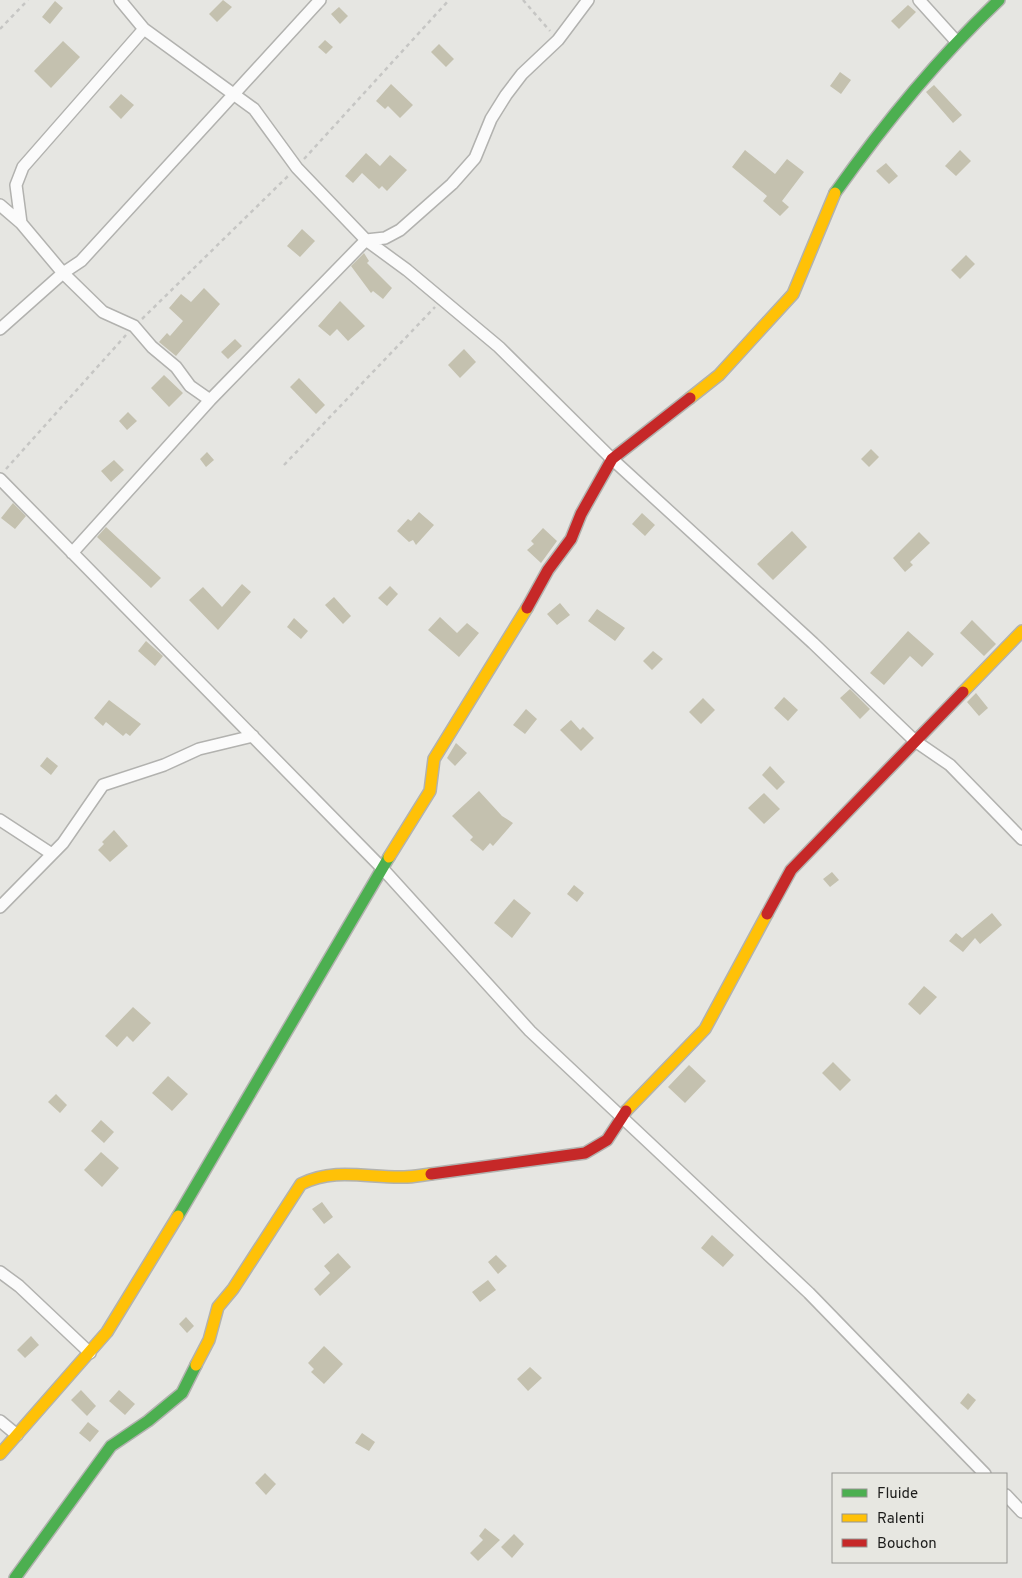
<svg xmlns="http://www.w3.org/2000/svg" width="1022" height="1578" viewBox="0 0 1022 1578" font-family="Overpass,sans-serif">
	<rect width="100%" height="100%" fill="#e6e6e2"/>
	<path fill="#c4c1af" d="M223,0L232,7L217,22L209,14Z
		M55,1L63,8L50,24L42,17Z
		M908,5L916,12L899,29L891,21Z
		M339,7L348,16L340,24L331,14Z
		M325,40L333,47L326,54L318,47Z
		M63,41L80,57L51,88L34,71Z
		M439,44L454,59L446,67L431,52Z
		M840,72L851,80L841,94L830,86Z
		M391,84L413,105L400,118L388,106L385,109L376,101Z
		M934,85L962,115L953,123L926,92Z
		M121,94L134,105L121,119L109,107Z
		M745,150L775,174L787,159L804,172L782,201L789,207L780,216L763,201L767,196L732,167Z
		M960,150L971,161L956,176L945,166Z
		M366,153L380,166L390,155L407,170L387,191L382,186L379,189L362,173L353,183L345,176Z
		M886,163L898,176L889,184L876,171Z
		M302,229L315,241L300,257L287,246Z
		M364,253L369,261L367,263L392,288L383,299L373,291L371,293L351,266Z
		M966,255L975,264L960,279L951,270Z
		M204,288L220,304L176,356L159,342L167,333L170,336L183,321L169,308L181,294L191,302Z
		M340,301L365,326L348,341L337,329L330,336L318,326Z
		M235,339L242,346L228,359L221,352Z
		M464,349L476,362L460,378L448,365Z
		M164,375L183,393L169,407L151,388Z
		M299,378L325,405L316,414L290,387Z
		M128,412L137,421L127,430L119,421Z
		M871,449L879,457L869,467L861,459Z
		M207,452L214,460L206,467L200,459Z
		M114,460L124,470L111,482L101,471Z
		M13,503L26,516L15,529L1,518Z
		M419,512L434,525L416,545L413,540L409,542L397,531L408,519L411,521Z
		M642,513L655,525L645,536L632,524Z
		M106,527L161,578L151,588L97,537Z
		M543,528L557,541L541,563L527,550L534,544L531,541Z
		M792,531L807,547L773,580L757,564Z
		M919,532L930,543L910,562L913,565L905,572L893,558Z
		M242,584L251,592L218,630L189,600L203,587L222,607Z
		M390,586L398,594L387,606L378,598Z
		M334,597L351,616L343,624L325,605Z
		M560,603L570,615L557,625L547,614Z
		M597,609L625,628L615,641L588,621Z
		M440,617L457,633L467,623L479,633L459,657L428,630Z
		M294,618L308,631L301,639L287,627Z
		M972,620L996,644L984,656L960,633Z
		M908,631L934,654L922,667L910,656L884,685L870,673Z
		M146,641L163,656L155,666L138,651Z
		M653,651L663,659L652,670L643,661Z
		M850,689L870,709L860,719L840,698Z
		M976,693L988,708L979,716L967,702Z
		M784,697L798,710L788,721L774,708Z
		M703,698L715,710L701,724L689,712Z
		M109,700L141,724L130,736L126,733L123,736L106,722L103,726L94,718Z
		M526,709L537,719L525,734L513,725Z
		M571,720L580,730L583,727L594,738L581,751L560,730Z
		M456,743L467,753L455,766L447,758Z
		M47,757L58,766L51,775L40,766Z
		M770,766L785,782L777,790L762,775Z
		M479,791L502,816L513,823L493,846L490,843L483,851L470,840L473,837L452,816Z
		M764,793L780,809L764,824L748,808Z
		M114,830L128,846L110,862L98,850L104,844L102,842Z
		M832,872L839,880L830,887L823,879Z
		M574,885L584,893L577,902L567,894Z
		M514,899L531,913L512,938L494,923Z
		M992,913L1002,925L980,944L975,938L963,952L949,941L956,933L962,938Z
		M924,986L937,997L920,1015L908,1004Z
		M133,1007L151,1023L133,1042L127,1036L117,1047L105,1036Z
		M833,1062L851,1080L840,1091L822,1073Z
		M689,1065L706,1081L685,1103L668,1087Z
		M168,1076L188,1094L172,1111L152,1093Z
		M56,1094L67,1105L60,1113L48,1102Z
		M101,1120L114,1132L104,1143L91,1131Z
		M101,1152L119,1168L102,1187L84,1170Z
		M322,1202L333,1217L324,1224L312,1209Z
		M712,1235L734,1255L723,1267L701,1248Z
		M338,1253L351,1267L320,1296L314,1289L330,1273L324,1266Z
		M496,1255L507,1266L498,1274L488,1262Z
		M488,1280L496,1290L480,1302L472,1292Z
		M186,1317L194,1326L187,1333L179,1324Z
		M31,1336L39,1345L25,1358L17,1350Z
		M324,1346L343,1364L324,1384L311,1372L314,1369L308,1363Z
		M530,1367L542,1378L528,1391L517,1379Z
		M81,1390L96,1406L87,1416L71,1400Z
		M119,1390L135,1404L125,1415L109,1401Z
		M968,1393L976,1400L968,1410L960,1403Z
		M88,1422L99,1431L90,1442L79,1433Z
		M362,1433L375,1442L369,1451L355,1443Z
		M265,1473L276,1484L266,1495L255,1483Z
		M485,1528L500,1540L478,1561L470,1553L483,1540L479,1536Z
		M514,1534L524,1544L512,1558L501,1547Z"/>
	<g fill="none" stroke-linecap="round" stroke-linejoin="round">
		<defs>
			<path id="street" d="M120,0L144,29L254,109L297,168L366,240L407,270L499,347L612,459L813,643L915,741L950,765L1022,839
				M919,0L956,41
				M0,205L21,223L63,273L103,312L134,326L152,347L176,367L190,386L210,400
				M21,223L16,185L23,167L144,29
				M0,329L63,273L81,261L320,0
				M0,479L382,868L530,1031L809,1293L985,1474
				M72,553L210,400L366,240L385,238L400,230L452,184L475,158L491,119L506,95L522,74L558,40L588,0
				M0,820L52,854
				M0,907L63,843L103,785L164,765L199,749L253,736
				M0,1272L19,1286L90,1353
				M0,1421L17,1435
				M1006,1495L1022,1512"/>
			<path id="fast" d="M835,193C884,124 937,59 999,0
				M178,1216L389,857
				M15,1578L111,1446L148,1421L182,1393L196,1365"/>
			<path id="slow" d="M690,398L719,375L793,294L835,193
				M963,692L1022,631
				M389,857L430,791L434,759L527,608
				M626,1111L705,1029L767,914
				M196,1365L209,1340L218,1307L233,1289L301,1184C335,1167 368,1178 404,1177C413,1177 422,1175 431,1174
				M0,1454L107,1332L178,1216"/>
			<path id="jam" d="M527,608L548,570L571,539L581,514L612,459L690,398
				M767,914L791,870L963,692
				M431,1174L585,1153L607,1140L626,1111"/>
		</defs>
		<use href="#street" stroke="#b2b2af" stroke-width="14"/>
		<use href="#fast" stroke="#b2b2af" stroke-width="14"/>
		<use href="#slow" stroke="#b2b2af" stroke-width="14"/>
		<use href="#jam" stroke="#b2b2af" stroke-width="14"/>
		<path stroke="#c6c6c4" stroke-width="2.5" stroke-dasharray="4 4" stroke-linecap="butt" d="M523,0L550,31
			M0,29L28,0
			M304,159L449,0
			M142,319L288,176
			M284,465L435,307
			M6,469L126,335"/>
		<use href="#street" stroke="#fbfbfb" stroke-width="11"/>
		<use href="#fast" stroke="#4caf50" stroke-width="11"/>
		<use href="#slow" stroke="#ffc107" stroke-width="11"/>
		<use href="#jam" stroke="#c62828" stroke-width="11"/>
	</g>
	<rect x="832" y="1473" width="175" height="90" fill="#e7e7e1" stroke="#969692"/>
	<rect x="842" y="1489" width="25" height="8" fill="#4caf50" stroke="#969692"/>
	<text x="877" y="1498" font-size="15" fill="#1d1d1b">Fluide</text>
	<rect x="842" y="1514" width="25" height="8" fill="#ffc107" stroke="#969692"/>
	<text x="877" y="1523" font-size="15" fill="#1d1d1b">Ralenti</text>
	<rect x="842" y="1539" width="25" height="8" fill="#c62828" stroke="#969692"/>
	<text x="877" y="1548" font-size="15" fill="#1d1d1b">Bouchon</text>
</svg>
